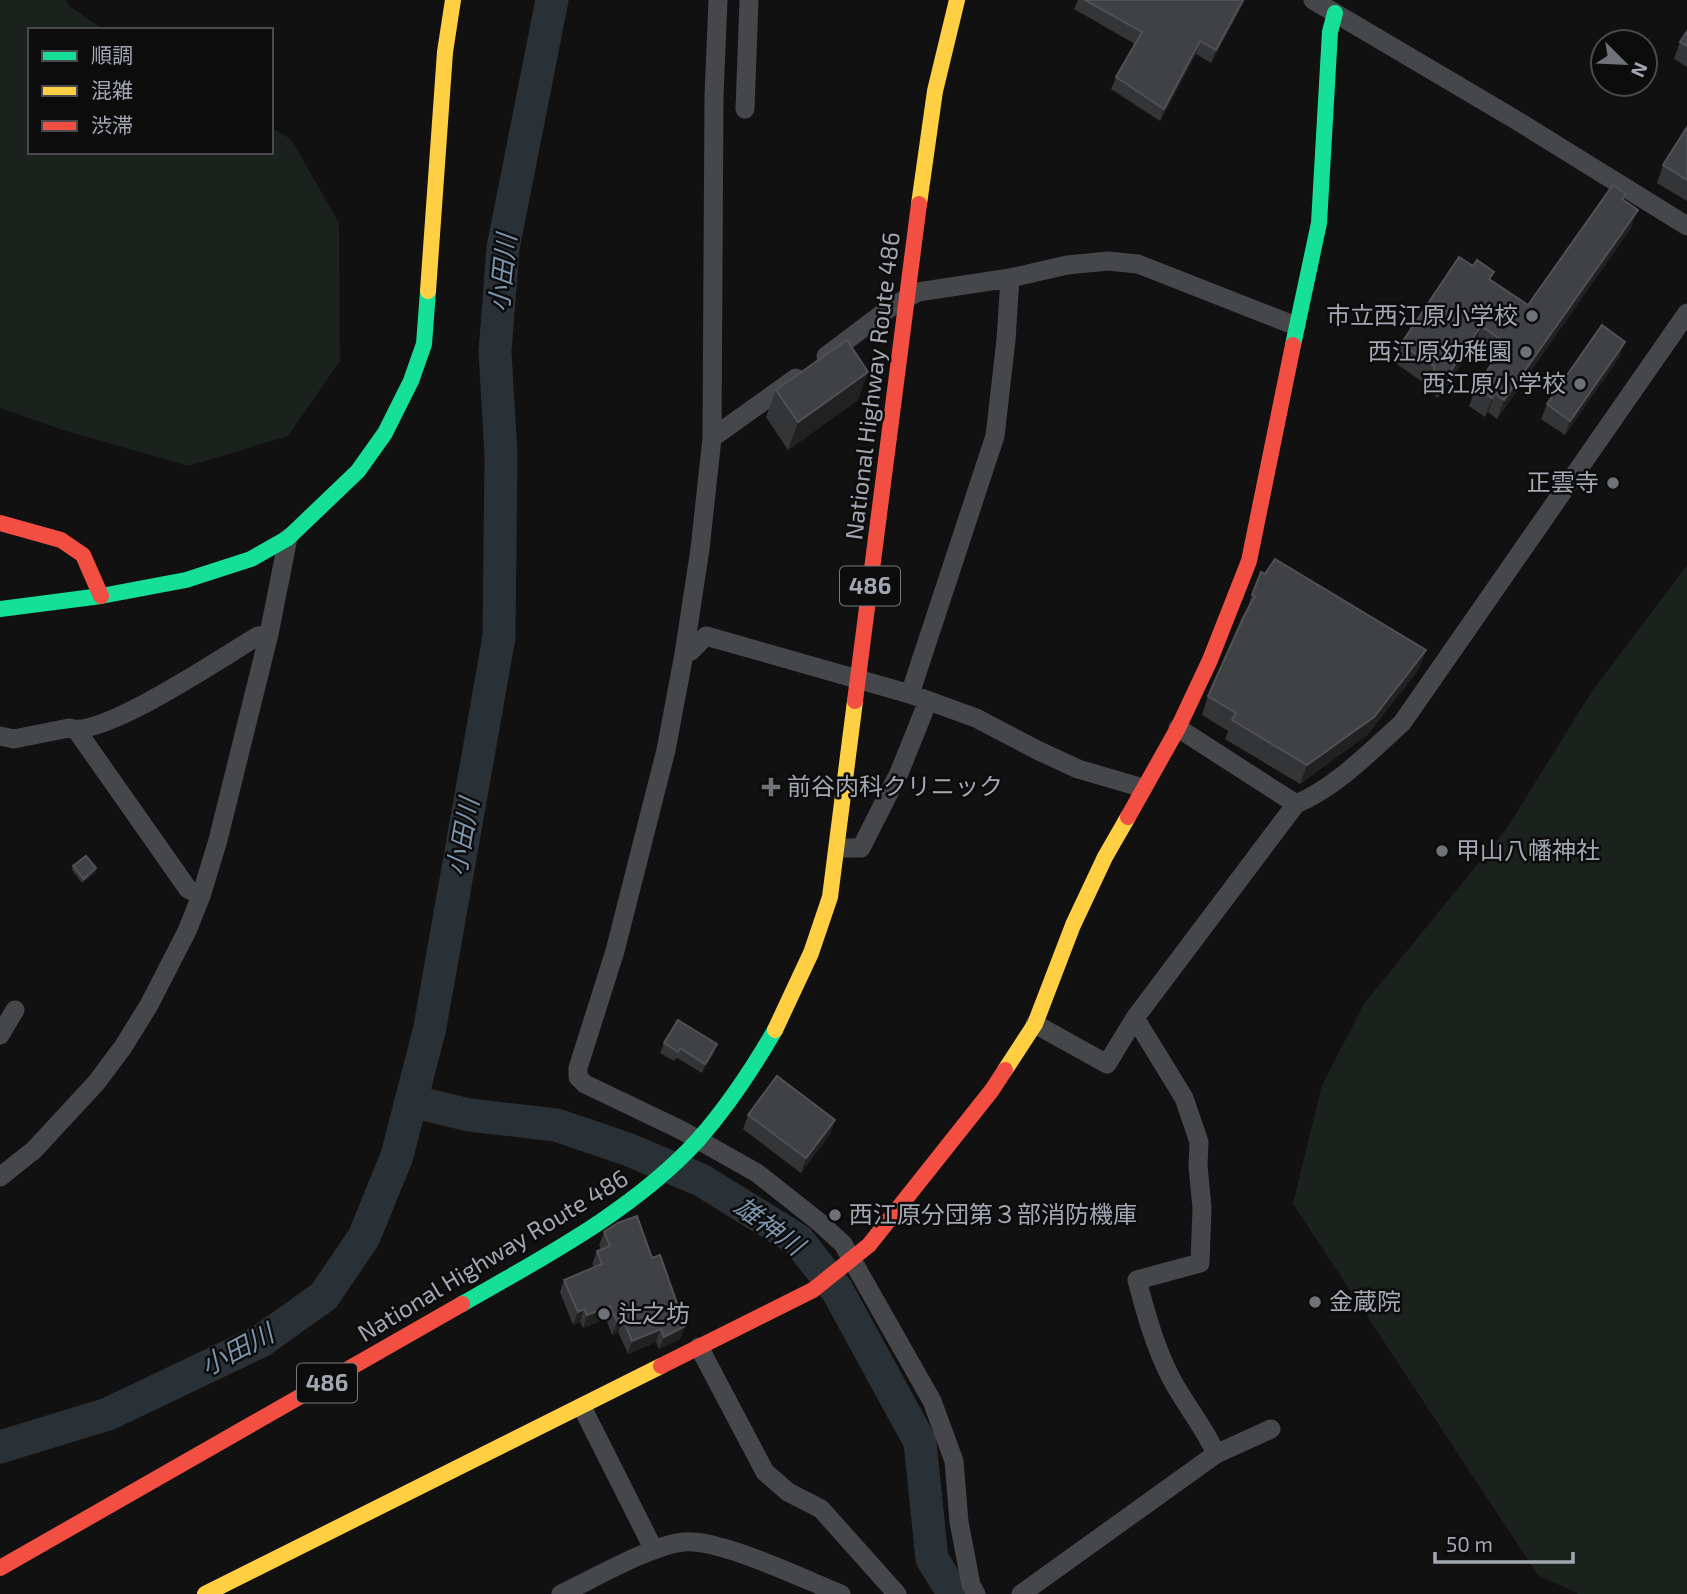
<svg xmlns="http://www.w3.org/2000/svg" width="1687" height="1594" viewBox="0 0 1687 1594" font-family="'Exo 2','Noto Sans JP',sans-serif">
	<rect width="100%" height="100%" fill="#111112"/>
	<path fill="#1b211c" d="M0,0H66L69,6L104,30H30V152H271V128L291,139L339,223L340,361L288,436L189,466L66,431L0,408Z
		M1687,565V1594H1578L1538,1575L1293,1204L1321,1088L1363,1005L1507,828L1592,691Z"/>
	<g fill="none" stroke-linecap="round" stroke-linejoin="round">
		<path stroke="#293036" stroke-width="33" d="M411,1101L469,1115L556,1125L627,1149L701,1180L798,1240L837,1290L920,1442L932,1559L954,1594
			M0,1447L108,1414L261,1341L324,1296L364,1237L397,1156L430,1027L499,637L501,455L495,352L503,248L552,0"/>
		<path stroke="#46474a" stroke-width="19" d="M718,0L714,96L712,438L700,549L684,654L666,750L615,951L578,1068V1077L585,1084L681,1130L757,1173L819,1222L843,1244L932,1401L954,1461L959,1522L971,1585L976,1594
			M1313,0L1516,120L1687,226
			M745,109L749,0
			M826,356L891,307L918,292L1010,278L1067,265L1108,261L1138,264L1296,326
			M712,438L796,378
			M684,654L691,651L706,636L910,694L976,718L1039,751L1078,769L1143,788
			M910,694L995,436L1006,340L1010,278
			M1178,728L1296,804
			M77,731L188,889L201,896
			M0,736L14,739L69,728C102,739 224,656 258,636L269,634
			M838,848H861L899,773L928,701
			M1035,1024L1107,1064L1135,1018L1296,804C1335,788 1371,751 1402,723L1687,313
			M0,1035L15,1010
			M0,1177L34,1150L96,1083L123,1047L149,1005L187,931L201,896L218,840L269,634L288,538
			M699,1347L765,1472L788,1492L821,1509L897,1594
			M582,1407L654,1550
			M1216,1454L1271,1429
			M561,1594C593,1579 651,1545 684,1542C721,1539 803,1579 841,1594
			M1021,1594L1216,1454C1204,1426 1185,1405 1171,1378C1155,1347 1146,1314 1137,1280L1200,1263L1202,1208L1198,1166L1199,1142L1184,1098L1135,1018"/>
		<path stroke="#16e098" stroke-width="16" d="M1293,345L1319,223L1330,32L1335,13
			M0,609L101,596L186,580L251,559L288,538L358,471L385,433L411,381L424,344L428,291
			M462,1304C544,1257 634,1210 698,1140C727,1107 753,1068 775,1030"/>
		<path stroke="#ffcf43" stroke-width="16" d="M919,204L935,91L957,0
			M428,291L445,52L453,0
			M775,1030L811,953L830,897L855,701
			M1005,1070L1035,1024L1073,925L1105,857L1128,817
			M205,1594L661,1366"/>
		<path stroke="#f24e42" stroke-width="16" d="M0,523L61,540L83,555L101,596
			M855,701L919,204
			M1128,817L1178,728L1210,660L1249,561L1293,345
			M661,1366L813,1290L869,1245L992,1090L1005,1070
			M0,1568L462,1304"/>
	</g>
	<path fill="#343536" d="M1078,0H1245L1211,63L1196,54L1160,121L1111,89L1116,77L1135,44L1074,9Z
		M1687,31V67L1674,59L1680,42Z
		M1687,127V201L1657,183L1663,165Z
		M1626,194L1624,200L1631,228L1497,419L1488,412L1485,417L1469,406L1476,387L1495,359L1475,344L1438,398L1427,390V385L1394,362L1401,344L1491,281L1528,305Z
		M1620,356L1565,435L1541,419L1547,404Z
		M776,390L858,400L788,450L766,417Z
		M1252,595L1426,650L1419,669L1367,735L1300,784L1225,739L1228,731L1202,715L1208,696L1245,614Z
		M73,866L96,868L95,873L82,883L72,870Z
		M664,1043L717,1044L714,1053L702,1073L677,1058L674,1061L660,1053Z
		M748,1115L835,1120L830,1134L801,1173L743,1129Z
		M604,1232L652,1258L685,1326L680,1339L659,1349L656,1342L628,1354L618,1332L612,1335L606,1319L583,1328L580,1322L573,1325L560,1292L564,1280L594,1267L592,1264L597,1251L601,1249L599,1245Z"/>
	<path fill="#212122" d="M1243,0H1245L1211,63L1216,50Z
		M1200,41L1196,54L1160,121L1164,109Z
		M1638,210L1631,228L1497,419L1504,400Z
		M1481,326L1475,344L1438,398L1445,379Z
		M1625,342L1620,356L1565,435L1570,421Z
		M868,372L858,400L788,450L798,422Z
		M1495,393L1488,412L1485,417L1492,398Z
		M1426,650L1419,669L1367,735L1300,784L1307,765Z
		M96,868L95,873L82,883L84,879Z
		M717,1044L714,1053L702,1073L705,1064Z
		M835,1120L830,1134L801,1173L806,1158Z
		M610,1306L606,1319L583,1328L587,1315Z
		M584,1309L580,1322L573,1325L578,1312Z
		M623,1319L618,1332L612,1335L617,1322Z
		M685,1326L680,1339L659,1349L664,1337Z
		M661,1329L656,1342L628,1354L632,1341Z"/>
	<path fill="#404144" stroke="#505155" stroke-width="2" d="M1085,0H1243L1216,50L1200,41L1164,109L1116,77L1142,32Z
		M1687,31V46L1680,42Z
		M1687,127V180L1663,165Z
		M1613,185L1626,194L1622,199L1638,210L1504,400L1495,393L1492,398L1476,387L1506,343L1481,326L1445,379L1434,371V366L1401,344L1459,257L1473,266L1477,260L1494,272L1489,279L1528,305Z
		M1602,325L1625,342L1570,421L1547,404Z
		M847,340L868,372L798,422L776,390Z
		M1275,559L1426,650L1374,717L1307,765L1232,720L1236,713L1208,696L1243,618L1255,596L1252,595L1261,572L1265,574Z
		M86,856L96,868L84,879L73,866Z
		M678,1020L717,1044L705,1064L680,1048L678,1052L664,1043Z
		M777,1076L835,1120L806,1158L748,1115Z
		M637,1216L652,1258L660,1255L685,1326L664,1337L661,1329L632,1341L623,1319L617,1322L610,1306L587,1315L584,1309L578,1312L564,1280L602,1264L597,1251L610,1246L604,1232L618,1223Z"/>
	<g fill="#70727a" stroke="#0c0c0d" stroke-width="2.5">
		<circle cx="1532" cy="316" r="7"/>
		<circle cx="1526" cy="352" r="7"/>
		<circle cx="1580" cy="384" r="7"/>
		<circle cx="1613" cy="483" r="7"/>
		<path d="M767.5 776.5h7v7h7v7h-7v7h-7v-7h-7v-7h7z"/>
		<circle cx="1442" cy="851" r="7"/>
		<circle cx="835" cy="1215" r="7"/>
		<circle cx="1315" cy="1302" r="7"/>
		<circle cx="604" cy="1314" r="7"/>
	</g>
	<g text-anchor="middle" stroke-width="5" stroke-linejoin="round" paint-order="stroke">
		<g fill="#0c0c0d" stroke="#767880" stroke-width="2">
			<rect x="840" y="566.5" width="60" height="39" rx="5"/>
			<rect x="297" y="1363.5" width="60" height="39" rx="5"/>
		</g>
		<g font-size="23" font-weight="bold" fill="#a3a7b2">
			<text x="870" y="594">486</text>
			<text x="327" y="1391">486</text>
		</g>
		<g font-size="24" fill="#a3a7b2" stroke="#0c0c0d" text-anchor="start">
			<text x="1518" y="324" text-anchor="end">市立西江原小学校</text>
			<text x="1512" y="360" text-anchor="end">西江原幼稚園</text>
			<text x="1566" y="392" text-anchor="end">西江原小学校</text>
			<text x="1599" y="491" text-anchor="end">正雲寺</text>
			<text x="787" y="795">前谷内科クリニック</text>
			<text x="1456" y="859">甲山八幡神社</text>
			<text x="849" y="1223">西江原分団第３部消防機庫</text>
			<text x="1329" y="1310">金蔵院</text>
			<text x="618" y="1322">辻之坊</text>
		</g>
		<g font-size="24" fill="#a3a7b2" stroke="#0c0c0d">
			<text transform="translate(873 386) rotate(-83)" y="8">National Highway Route 486</text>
			<text transform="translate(493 1256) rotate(-31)" y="8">National Highway Route 486</text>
		</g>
		<g font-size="26" font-style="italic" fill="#7b94ac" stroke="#0c0c0d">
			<text transform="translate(503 273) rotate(-84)" y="9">小田川</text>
			<text transform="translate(463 837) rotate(-80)" y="9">小田川</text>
			<text transform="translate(769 1226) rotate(36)" y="9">雄神川</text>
			<text transform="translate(237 1350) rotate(-28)" y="9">小田川</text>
		</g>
	</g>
	<rect x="28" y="28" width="245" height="126" fill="#0c0c0d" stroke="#484a4f" stroke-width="2"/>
	<rect x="42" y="51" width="35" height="10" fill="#16e098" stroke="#484a4f" stroke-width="2"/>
	<text x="91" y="63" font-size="21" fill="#a3a7b2">順調</text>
	<rect x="42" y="86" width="35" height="10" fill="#ffcf43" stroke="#484a4f" stroke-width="2"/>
	<text x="91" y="98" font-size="21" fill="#a3a7b2">混雑</text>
	<rect x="42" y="121" width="35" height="10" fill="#f24e42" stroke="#484a4f" stroke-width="2"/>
	<text x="91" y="133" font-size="21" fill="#a3a7b2">渋滞</text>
	<g transform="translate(1624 63) rotate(114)"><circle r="33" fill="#0c0c0d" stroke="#484a4f" stroke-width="2"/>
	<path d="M0-5L12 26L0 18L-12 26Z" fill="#70727a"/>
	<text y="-10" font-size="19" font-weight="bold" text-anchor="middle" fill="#a3a7b2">N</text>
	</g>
	<path d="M1435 1552v10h138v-10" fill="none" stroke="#a3a7b2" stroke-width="3.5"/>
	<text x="1446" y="1552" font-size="21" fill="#a3a7b2" stroke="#0c0c0d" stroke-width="5" paint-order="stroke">50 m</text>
</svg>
